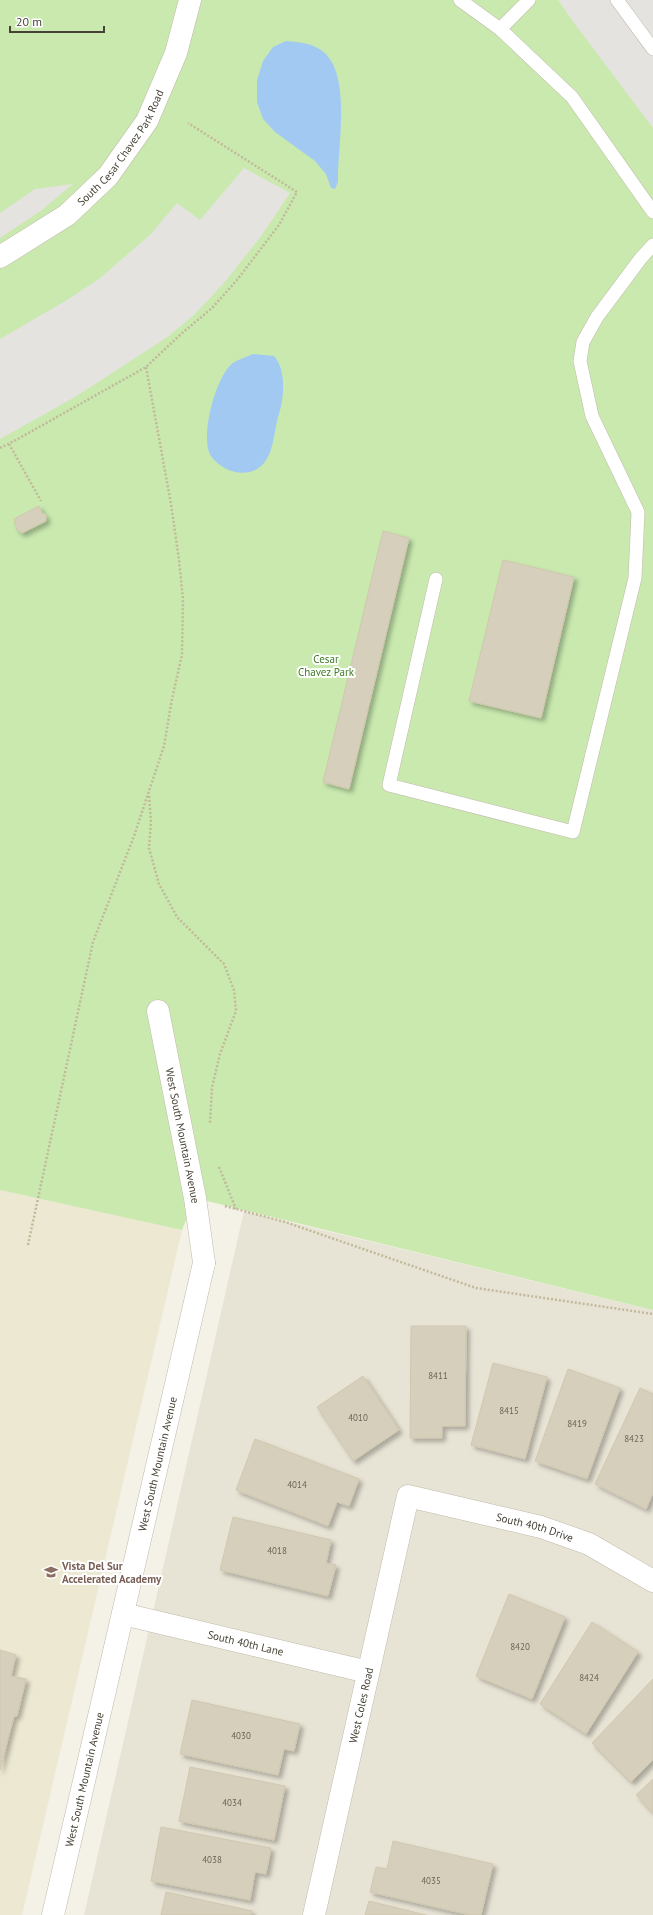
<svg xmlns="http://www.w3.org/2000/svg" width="653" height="1915" viewBox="0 0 653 1915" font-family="'PT Sans',sans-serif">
	<defs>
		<filter id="shadow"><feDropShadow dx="3.5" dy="3.5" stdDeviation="2" flood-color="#0004"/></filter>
	</defs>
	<rect width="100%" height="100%" fill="#f4f1e7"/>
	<path fill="#e8e4d5" d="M244,1211L653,1310V1915H84Z"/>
	<path fill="#ede8d1" d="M0,1190L182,1230L22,1915H0Z"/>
	<path fill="#c9e9af" d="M0,0H653V1310L195,1198L182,1230L0,1190Z"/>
	<path fill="#e5e3df" d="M558,0H653V128L572,20Z
		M244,168L290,193L262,235L224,283L194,315L166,338L75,397L0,439V339L67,300L99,279L151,234L177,203L200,220Z
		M73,184L42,210L0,238V213L35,189Z"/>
	<path fill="#a2c9f2" d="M286,41C298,42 311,43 321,50C353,72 337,147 338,182L335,189L331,188L326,174L315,161L275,132L263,119L257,102V80L263,61L273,47Z
		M253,354L274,356C287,370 284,400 278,417C274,431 274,451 264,463C250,480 223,473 211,456C199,438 216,375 233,363C239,359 247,357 253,354Z"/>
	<path fill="#d6cfbc" stroke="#d1c7af" filter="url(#shadow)" d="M39,506L42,513L46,515V521L22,533L17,530L14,519Z
		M383,531L409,538L349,789L323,782Z
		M503,560L574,577L541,718L469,701Z
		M411,1326H466L465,1426H442V1438H410Z
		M493,1363L547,1377L525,1459L471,1445Z
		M568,1369L620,1388L587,1479L535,1461Z
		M363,1376L399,1430L353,1461L317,1407Z
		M640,1388L653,1394V1493L646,1509L595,1484Z
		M255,1439L359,1479L349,1506L337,1502L328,1526L236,1490Z
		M233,1517L331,1540L326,1563L336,1565L328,1596L220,1570Z
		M509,1594L565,1617L532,1699L476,1676Z
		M592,1622L638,1652L586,1734L540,1704Z
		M0,1650L16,1655L11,1676L26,1679L17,1716H14L0,1770Z
		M653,1679V1760L631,1782L592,1743Z
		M192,1700L300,1724L294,1751L284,1749L278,1775L180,1754Z
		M190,1767L285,1786L274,1840L179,1821Z
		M653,1779V1813L636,1795Z
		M161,1827L271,1848L266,1874L255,1872L250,1900L151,1881Z
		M393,1841L493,1864L481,1915H470L370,1892L376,1867L387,1869Z
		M166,1892L252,1911L251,1915H161Z
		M369,1901L426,1915H365Z"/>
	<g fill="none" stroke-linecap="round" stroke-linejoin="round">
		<defs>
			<path id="service" d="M460,0L500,29L572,97L653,212
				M617,0L653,49
				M500,29L529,0
				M436,579L389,785L573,832L635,578L638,512L592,416L580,361L583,342L597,317L641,258L653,245"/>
			<g id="minor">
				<path id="s1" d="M0,257L67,215L108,176L147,121L176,53L190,0"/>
				<path id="s2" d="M158,1011L195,1198L204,1263"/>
				<path id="s3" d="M123,1614L368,1672"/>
				<path id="s4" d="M314,1915L408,1496L541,1527L589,1544L653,1581"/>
			</g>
			<g id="tertiary">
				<path id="s5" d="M53,1915L204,1263"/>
			</g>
		</defs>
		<use href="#service" stroke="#c0baaa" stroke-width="14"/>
		<use href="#minor" stroke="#c0baaa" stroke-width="23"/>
		<use href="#tertiary" stroke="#c0baaa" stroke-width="23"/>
		<path stroke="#c2b89a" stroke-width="2.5" stroke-dasharray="2 2" stroke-linecap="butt" d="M9,444L41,501
			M0,448L16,440L146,367L181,334L212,308L237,280L279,225L297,192L188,123
			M149,796L151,822L149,848L159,884L177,917L224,964L234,990L236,1011L220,1054L212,1087L210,1123
			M219,1167L236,1209
			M225,1206L285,1222L476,1288L653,1314
			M28,1245L93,942L134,836L164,746L172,699L182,655L183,599L179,560L171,504L146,367"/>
		<use href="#service" stroke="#fff" stroke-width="13"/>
		<use href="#minor" stroke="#fff" stroke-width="22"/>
		<use href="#tertiary" stroke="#fff" stroke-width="22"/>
	</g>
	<defs>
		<symbol id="school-bare" viewBox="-9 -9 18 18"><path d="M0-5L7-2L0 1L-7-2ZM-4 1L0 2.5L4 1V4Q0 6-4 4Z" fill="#8d6e63" stroke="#fff" stroke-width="2.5" paint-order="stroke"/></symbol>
	</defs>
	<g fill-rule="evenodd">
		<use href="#school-bare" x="41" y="1562" width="20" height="20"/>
	</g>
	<g text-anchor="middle" stroke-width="4" stroke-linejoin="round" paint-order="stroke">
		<g font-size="9" fill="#6b6558">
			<text x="438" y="1379">8411</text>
			<text x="509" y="1414">8415</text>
			<text x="358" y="1421">4010</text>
			<text x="577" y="1427">8419</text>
			<text x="634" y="1442">8423</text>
			<text x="297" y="1488">4014</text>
			<text x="277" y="1554">4018</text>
			<text x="520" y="1650">8420</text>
			<text x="589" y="1681">8424</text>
			<text x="241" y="1739">4030</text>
			<text x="232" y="1806">4034</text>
			<text x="212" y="1863">4038</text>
			<text x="431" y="1884">4035</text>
		</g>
		<g font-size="11" fill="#474236" stroke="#fff">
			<text dy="4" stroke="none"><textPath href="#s1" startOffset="166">South Cesar Chavez Park Road</textPath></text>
			<text dy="4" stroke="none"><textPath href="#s2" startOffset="127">West South Mountain Avenue</textPath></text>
			<text dy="4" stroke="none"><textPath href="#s5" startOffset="463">West South Mountain Avenue</textPath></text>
			<text dy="4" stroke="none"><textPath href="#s4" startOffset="560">South 40th Drive</textPath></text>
			<text dy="4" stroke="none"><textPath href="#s3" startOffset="126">South 40th Lane</textPath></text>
			<text dy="4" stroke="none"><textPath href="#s4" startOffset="215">West Coles Road</textPath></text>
			<text dy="4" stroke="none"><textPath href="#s5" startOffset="139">West South Mountain Avenue</textPath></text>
		</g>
		<g font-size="11" fill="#3e7b27" stroke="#fff">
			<text x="326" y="663">Cesar<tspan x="326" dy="13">Chavez Park</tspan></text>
		</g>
		<g font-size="11" font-weight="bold" fill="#785e54" stroke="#fff" text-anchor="start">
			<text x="62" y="1570">Vista Del Sur<tspan x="62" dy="13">Accelerated Academy</tspan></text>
		</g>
	</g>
	<path d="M10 26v6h94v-6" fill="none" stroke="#474236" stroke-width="2"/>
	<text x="16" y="26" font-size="12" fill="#474236" stroke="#ffffff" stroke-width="3" paint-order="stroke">20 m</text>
</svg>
